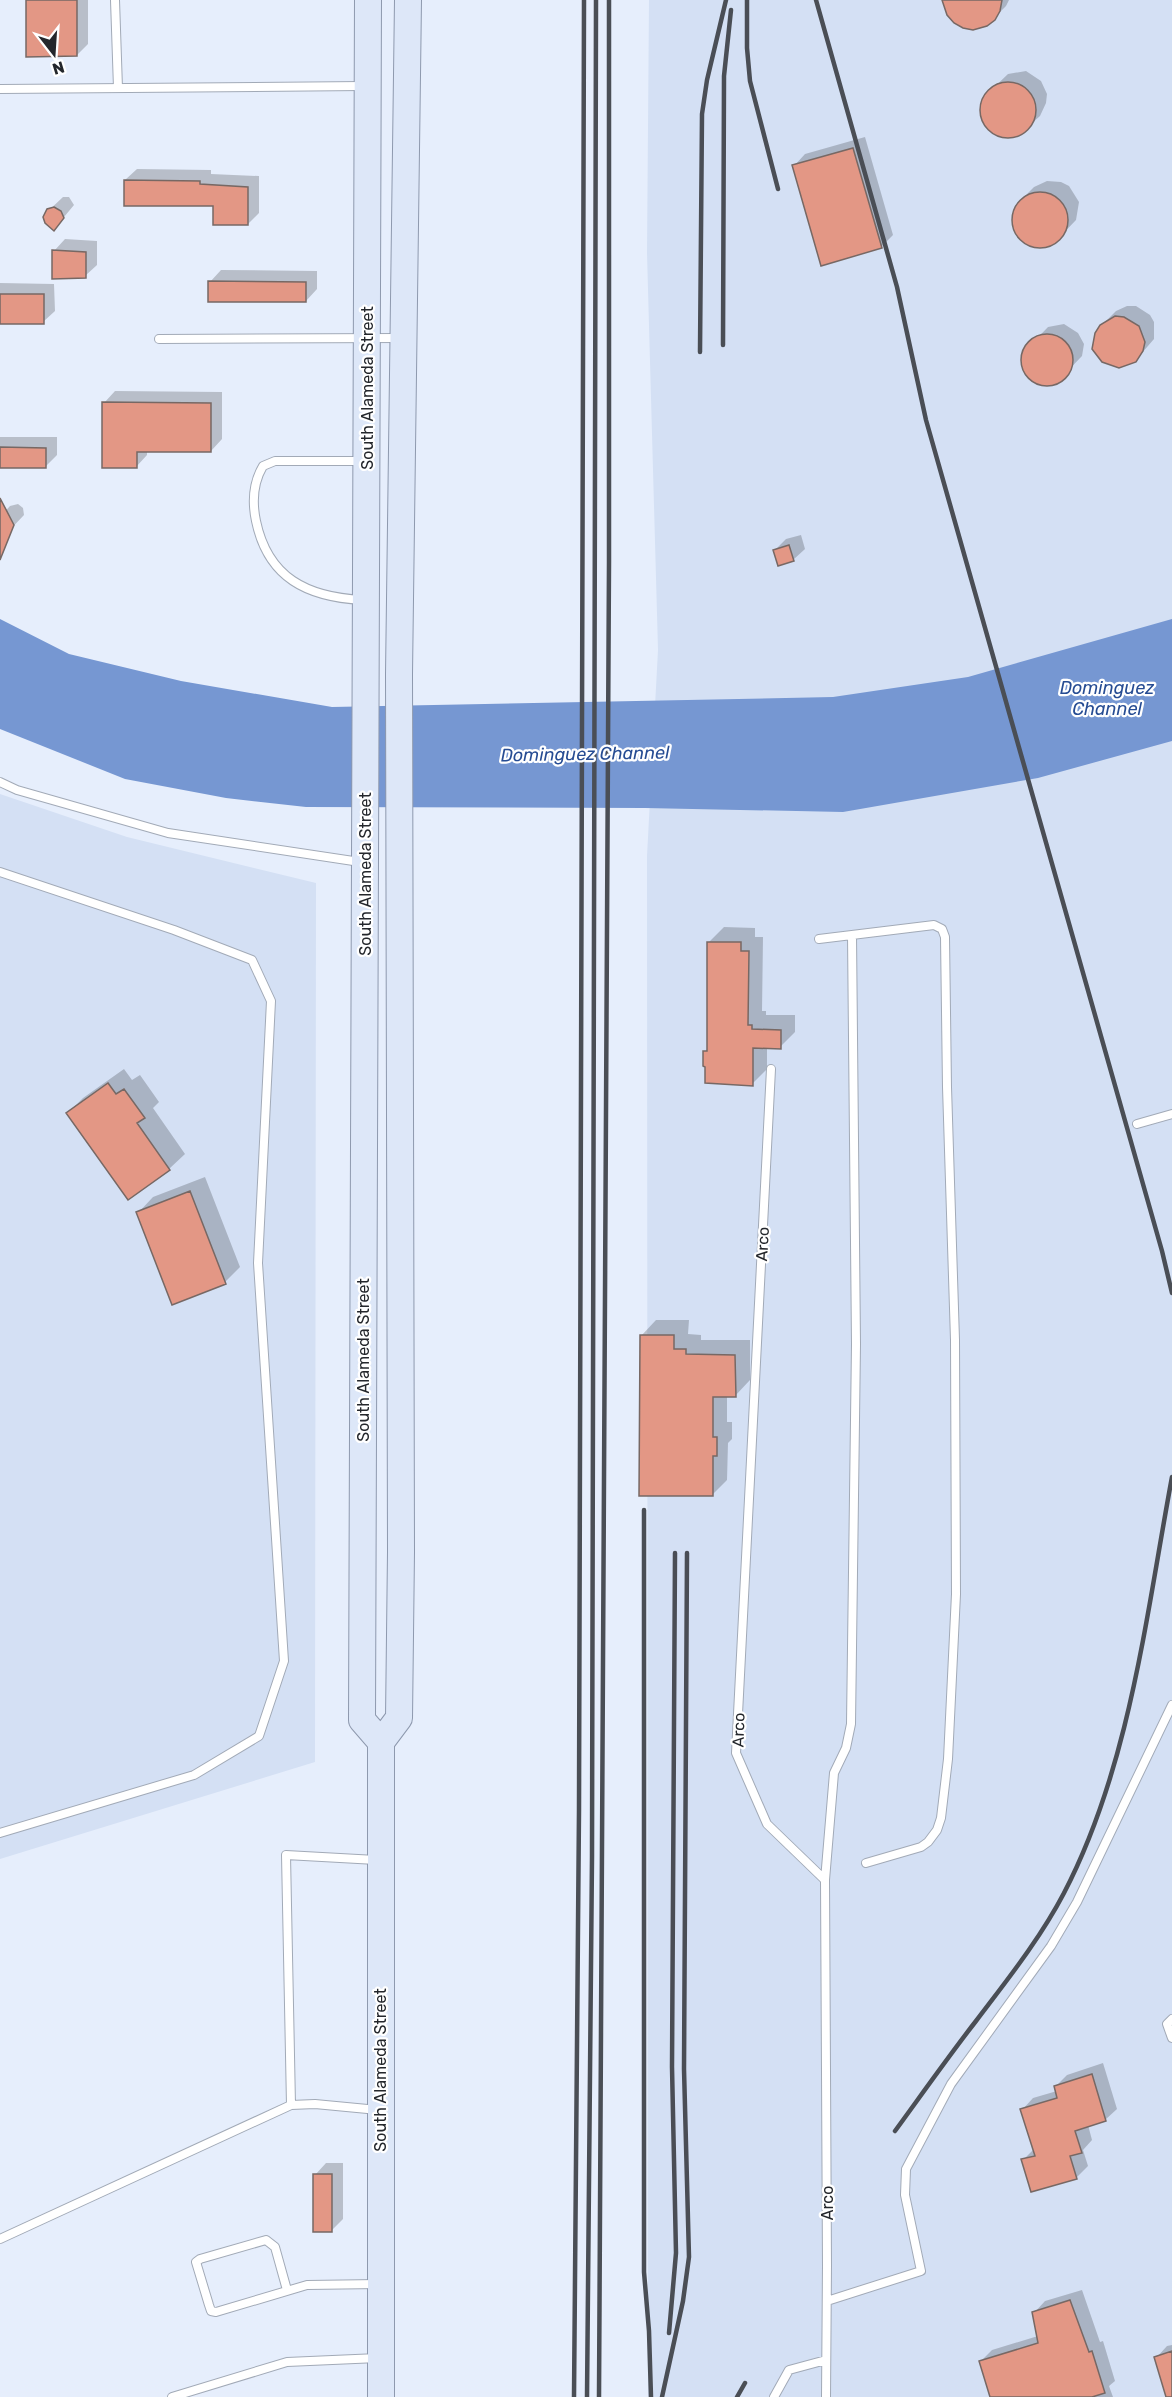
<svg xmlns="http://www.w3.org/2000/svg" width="1172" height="2397" viewBox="0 0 1172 2397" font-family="Rubik,sans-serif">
	<rect width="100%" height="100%" fill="#e6eefc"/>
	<path fill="#d4e0f4" d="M649,0H1172V2397H648L647,856L658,650L647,253Z
		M0,794L127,837L316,883L315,1762L0,1859Z"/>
	<path fill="#7697d2" d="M0,619L69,654L181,681L332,707L833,697L968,677L1172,619V741L1038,778L843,812L645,808L306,807L226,798L125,779L0,729Z"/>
	<path fill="#0003" d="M28,0H88V44L77,55Z
		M946,0H1009L1006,6L994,18Z
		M1026,71L1041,81L1047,94L1046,103L1040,116L1021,133L1011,136H1002L990,130L984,122L981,113L982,104L985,96L1008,74Z
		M865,137L893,235L882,246L822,264L794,166L805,154Z
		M137,169L211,170V174L259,176V213L248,224L214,204L125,180Z
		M1047,181L1061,182L1069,186L1079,202L1076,220L1054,243L1045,246L1031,245L1016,233L1013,215L1022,199L1034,187Z
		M63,197H69L74,205L54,229L45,214Z
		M65,239L97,241V265L85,276L54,251Z
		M221,270L317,271V289L306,301L210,282Z
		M0,283L54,284L55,311L43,322H0Z
		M1127,306H1136L1150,315L1154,322V339L1135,361L1104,323L1116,311Z
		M1064,324L1078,333L1084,344L1082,356L1058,381L1050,384L1038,383L1025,372L1023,360L1024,352L1048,327Z
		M115,391L222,392V439L211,451H147V455L136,467L104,403Z
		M0,437H57V455L45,467L0,466Z
		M18,504L23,508L24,515L6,534H0V517L10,506Z
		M801,535L805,549L793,560L775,550L786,539Z
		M724,927L755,928V937H763L762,1011H766V1015H795V1032L780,1047H767V1069L752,1084L705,1052L708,1048L709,942Z
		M124,1069L132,1080L140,1075L159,1102L153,1108L185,1154L169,1169L128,1198L68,1113L83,1098Z
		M205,1177L240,1267L225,1282L138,1213L153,1197Z
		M656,1320H689L688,1334L701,1335V1340H750V1380L735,1396H727V1422H732V1439L728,1443L727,1480L712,1495L641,1336Z
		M1103,2063L1117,2109L1105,2120L1088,2125L1092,2140L1083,2150L1088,2166L1077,2177L1032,2190L1023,2160L1034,2149L1022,2110L1033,2098L1057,2091L1056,2086L1067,2075Z
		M326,2163H343V2219L331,2231L315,2175Z
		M1082,2290L1100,2342L1103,2341L1115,2381L1109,2386L1113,2397H995L981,2361L992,2350L1038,2336L1034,2313L1045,2301Z
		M1172,2345V2397H1171L1156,2358L1167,2346Z"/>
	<path fill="#e39785" stroke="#776864" stroke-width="1.5" d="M26,0H77V56L26,57Z
		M942,0H1002L1000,11L995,20L987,26L973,30L963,28L954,23L947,15Z
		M980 110a28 28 0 1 1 56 0a28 28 0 1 1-56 0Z
		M853,148L882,248L821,266L792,165Z
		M124,180L200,181V184L248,187V225H213V206H124Z
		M1012 220a28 28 0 1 1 56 0a28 28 0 1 1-56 0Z
		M54,207L61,211L64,218L54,231L45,223L43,217L47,209Z
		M52,250L86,252V278L52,279Z
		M208,281L306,282V302H208Z
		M0,294H44V324H0Z
		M1115,316L1124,317L1139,326L1145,342L1143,351L1136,362L1119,368L1102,362L1092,349L1095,333L1100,325Z
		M1021 360a26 26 0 1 1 52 0a26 26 0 1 1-52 0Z
		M102,402L211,403V452H137V468H102Z
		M0,447L46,448V468H0Z
		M0,498L14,525L0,560Z
		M789,545L794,561L778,566L773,550Z
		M707,942H741V951H749L748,1025H752V1029L781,1030V1049L753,1048V1086L705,1083V1067L703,1066V1051H707Z
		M108,1083L116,1094L124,1089L145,1118L137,1123L170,1170L128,1200L66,1113Z
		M190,1191L226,1284L172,1305L136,1212Z
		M640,1335H674V1349H686V1354L735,1355L736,1397H713V1437H717V1456H713V1496H639Z
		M1092,2074L1106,2121L1075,2131L1082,2153L1070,2156L1077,2179L1031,2192L1021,2159L1035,2156L1020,2109L1057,2098L1054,2086Z
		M313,2174H332V2232H313Z
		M1070,2300L1089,2352L1092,2351L1105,2393L1092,2397H990L979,2361L1038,2343L1032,2312Z
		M1172,2351V2397H1166L1154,2357Z"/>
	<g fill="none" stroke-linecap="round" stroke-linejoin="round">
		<defs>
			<path id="service" d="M115,0L118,88
				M0,89L363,86
				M159,339L401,338
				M362,600C307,597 268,578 256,521C252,502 253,483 263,466L275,461H362
				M0,782L17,790L168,833L360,862
				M0,872L174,930L252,960L271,1001L258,1263L284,1661L259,1736L194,1775L0,1833
				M819,939L934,925L942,929L945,937L947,1087L955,1340L956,1594L948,1759L941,1818L937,1830L928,1842L921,1847L866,1863
				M771,1069L736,1753L767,1824L825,1880L827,2265L826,2397
				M1137,1124L1172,1114
				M825,1880L834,1773L846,1748L851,1724L856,1344L852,935
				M1172,2019L1167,2024L1172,2038
				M291,2105L286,1855L376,1860
				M0,2239L291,2105L315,2104L378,2110
				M287,2290L275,2247L266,2240L200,2259L196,2262L209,2305L211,2311L216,2312L307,2285L378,2284
				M827,2301L921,2271L905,2195L906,2169L951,2084L1051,1946L1077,1902L1172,1705
				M172,2397L287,2362L378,2358
				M774,2397L789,2370L826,2360"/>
			<path id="primary" d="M368,0L362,1720L381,1742
				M381,2397V1742L399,1718L401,1552L399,674L408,0"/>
		</defs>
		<use href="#service" stroke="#a2aab7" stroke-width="10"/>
		<use href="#primary" stroke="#8e99ae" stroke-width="28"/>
		<use href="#service" stroke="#fff" stroke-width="8"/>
		<use href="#primary" stroke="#dde7f8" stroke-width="26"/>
		<path stroke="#4a4e55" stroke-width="4.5" d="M747,0V48L750,81L778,189
			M816,0L897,287L926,420L1162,1251L1172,1293
			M723,345L724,76L731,10
			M700,352L702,114L707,80L726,0
			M644,1510V2272L649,2331L651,2397
			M895,2131C922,2094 948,2057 976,2021C1007,1980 1040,1939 1064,1893C1130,1766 1146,1616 1172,1477
			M669,2333L676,2253L672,2067L675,1553
			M574,2397L579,1810L584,0
			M587,2397L592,1857L596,0
			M599,2397L609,562V0
			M662,2397L683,2301L689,2257L684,2069L687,1553
			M737,2397L745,2383"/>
	</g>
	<g text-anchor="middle" stroke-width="4.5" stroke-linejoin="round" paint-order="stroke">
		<g font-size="16" fill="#24272c" stroke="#fff">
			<text transform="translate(367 388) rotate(-90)" y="6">South Alameda Street</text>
			<text transform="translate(365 874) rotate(-90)" y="6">South Alameda Street</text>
			<text transform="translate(762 1244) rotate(-87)" y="6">Arco</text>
			<text transform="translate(363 1360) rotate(-90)" y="6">South Alameda Street</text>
			<text transform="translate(738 1730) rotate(-88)" y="6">Arco</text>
			<text transform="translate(380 2070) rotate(-90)" y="6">South Alameda Street</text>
			<text transform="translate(827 2203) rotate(-90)" y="6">Arco</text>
		</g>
		<g font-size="18" font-style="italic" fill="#264c93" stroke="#fff">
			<text x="1107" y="694">Dominguez<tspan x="1107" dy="21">Channel</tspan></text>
			<text transform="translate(585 754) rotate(-1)" y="6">Dominguez Channel</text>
		</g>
	</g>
	<g transform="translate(54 54) rotate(163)" stroke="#ffffff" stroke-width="4.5" paint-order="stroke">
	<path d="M0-4.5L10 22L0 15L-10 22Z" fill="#24272c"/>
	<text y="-9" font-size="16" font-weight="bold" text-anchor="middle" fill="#24272c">N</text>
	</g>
</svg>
